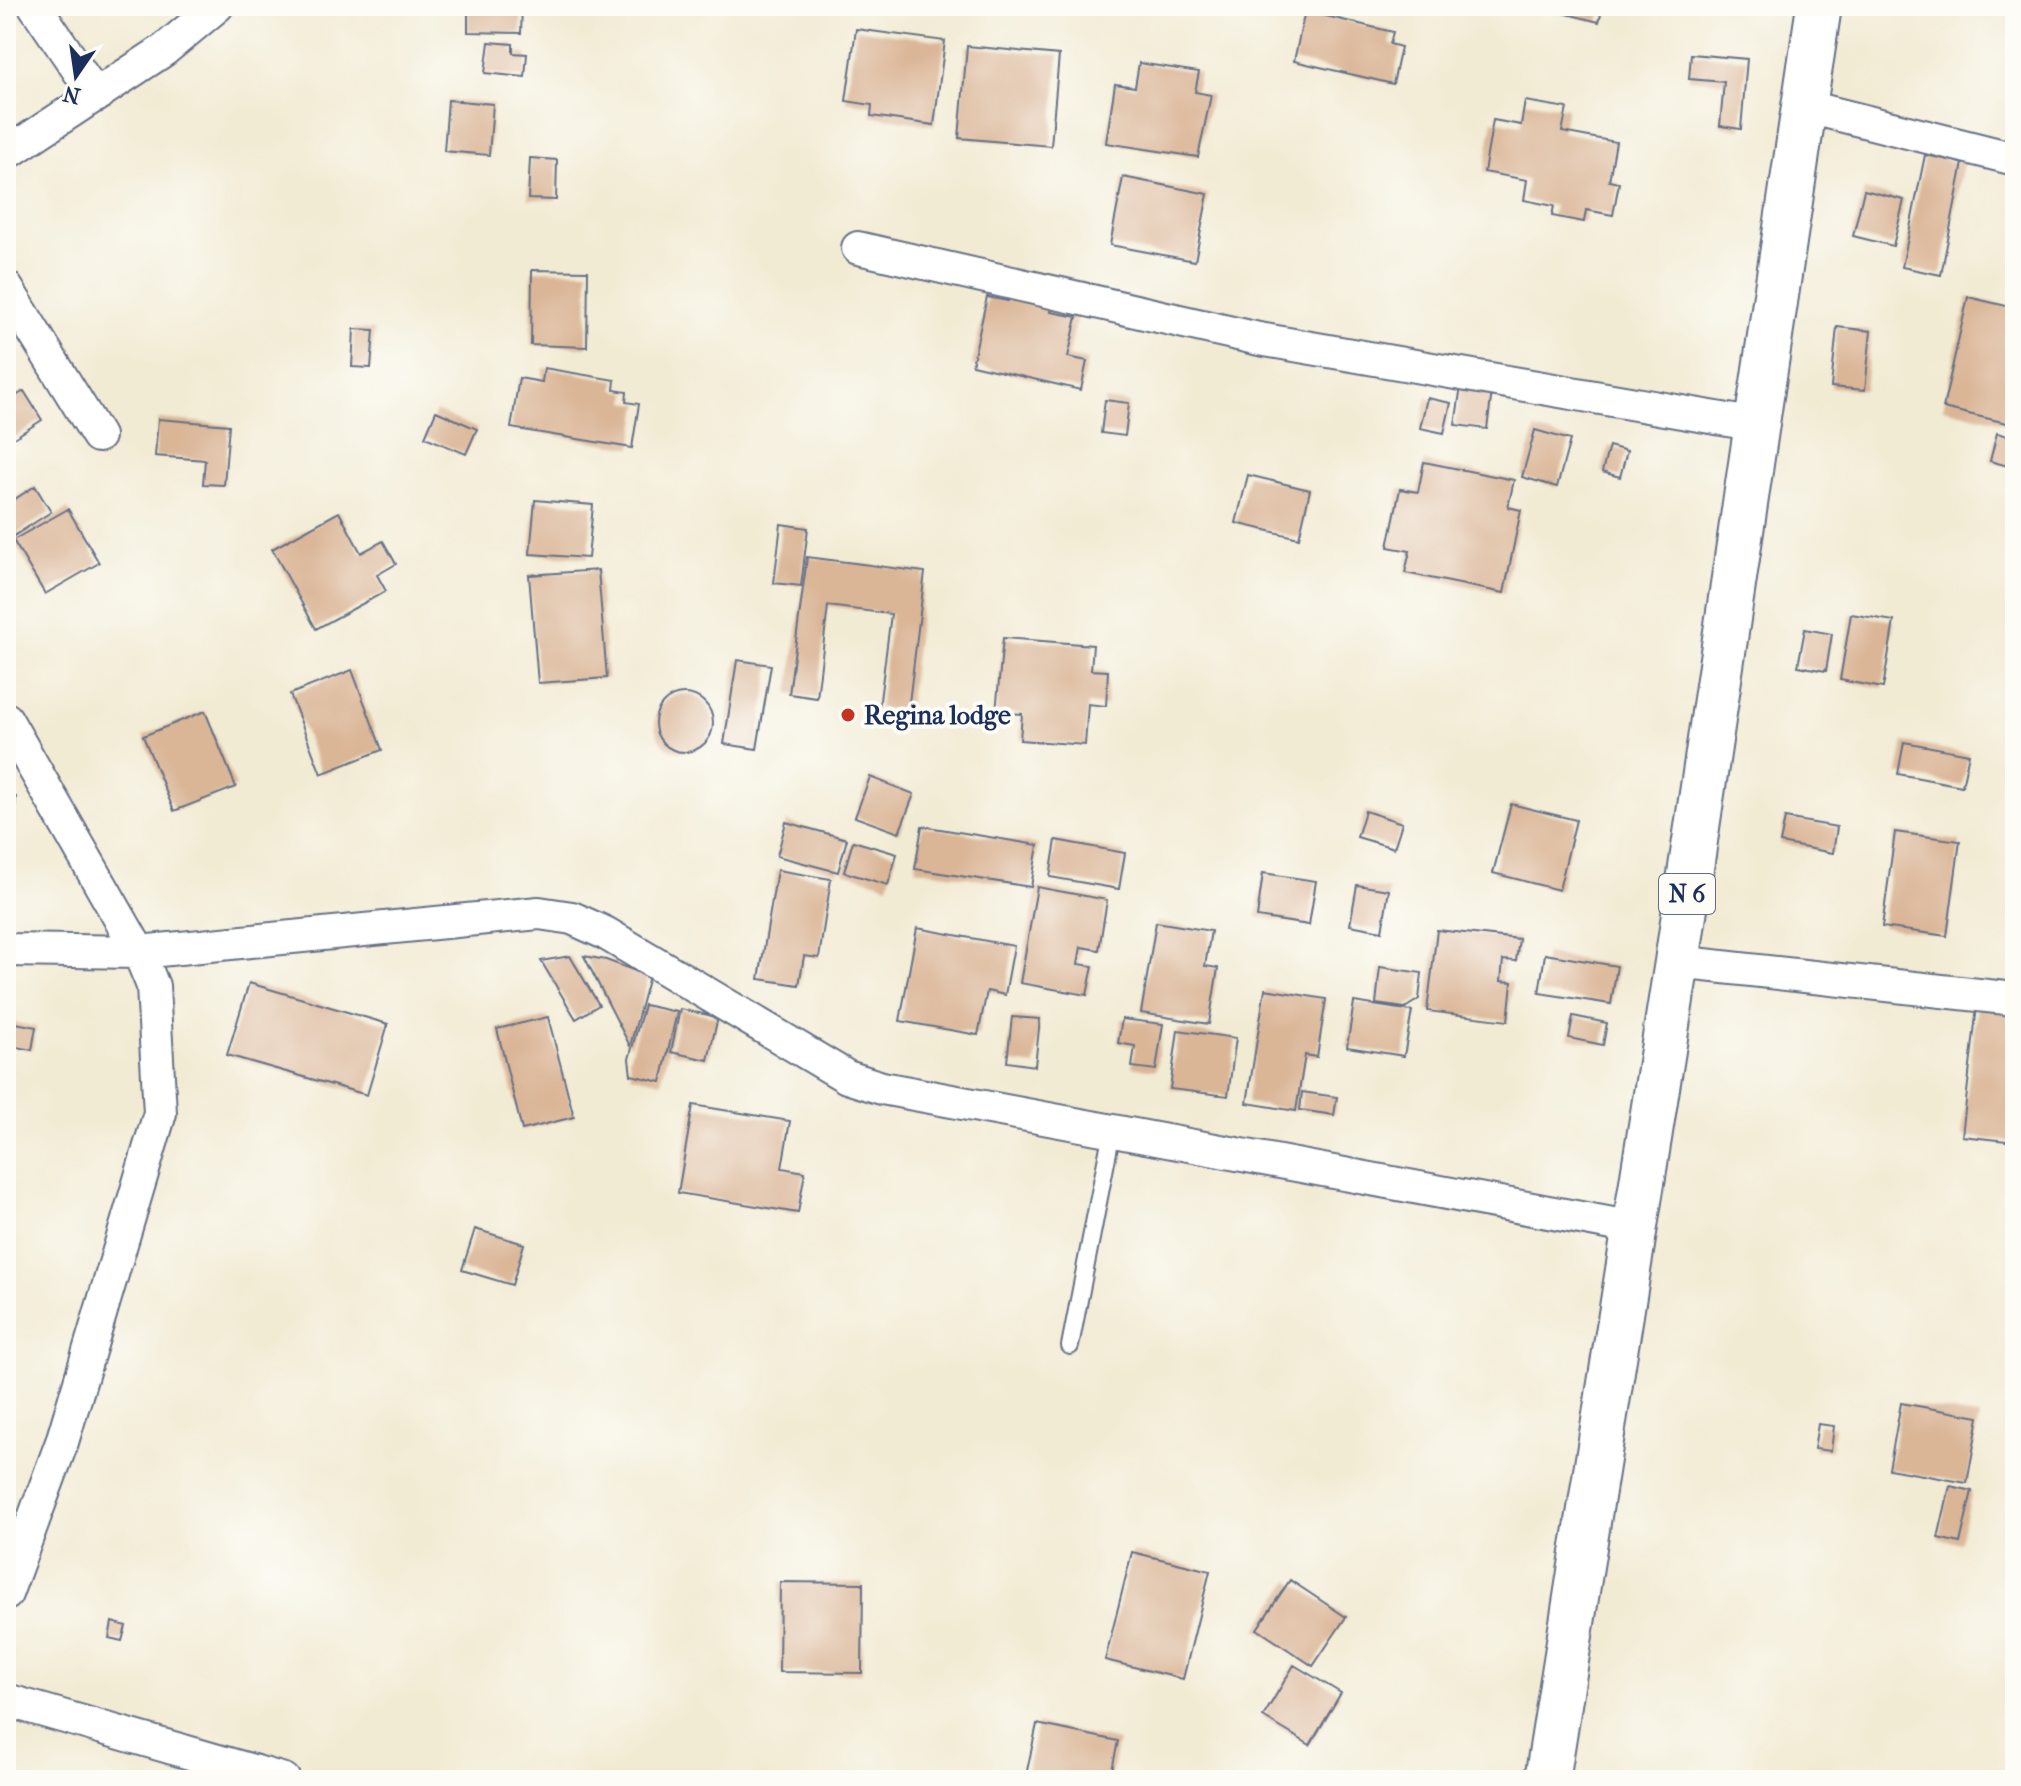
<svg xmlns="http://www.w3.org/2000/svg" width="2021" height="1786" viewBox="0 0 2021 1786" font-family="'IM FELL French Canon',serif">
	<rect width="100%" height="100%" fill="#fdfcf7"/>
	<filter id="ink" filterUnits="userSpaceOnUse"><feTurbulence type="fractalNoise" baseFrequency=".0125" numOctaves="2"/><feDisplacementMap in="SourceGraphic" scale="16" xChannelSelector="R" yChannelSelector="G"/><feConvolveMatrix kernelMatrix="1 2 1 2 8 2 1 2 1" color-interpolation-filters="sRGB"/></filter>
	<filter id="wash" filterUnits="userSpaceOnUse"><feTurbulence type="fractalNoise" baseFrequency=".006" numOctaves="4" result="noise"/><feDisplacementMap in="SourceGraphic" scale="32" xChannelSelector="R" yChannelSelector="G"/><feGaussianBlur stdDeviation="1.8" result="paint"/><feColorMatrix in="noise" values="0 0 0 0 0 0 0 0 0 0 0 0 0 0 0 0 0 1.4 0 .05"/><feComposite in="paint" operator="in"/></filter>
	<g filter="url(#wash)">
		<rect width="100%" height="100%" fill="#f2ebd4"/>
		<g id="blocks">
			<path fill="#dab596" d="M468,6H522L521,33L468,32Z
				M1535,6H1603L1599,22Z
				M1305,11L1393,32L1390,44L1401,47L1393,84L1294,61Z
				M856,29L945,41L934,125L871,116L872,105L846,101Z
				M489,42L513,44V53L527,54L525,77L485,73Z
				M967,46L1059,55L1051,146L959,138Z
				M1691,54L1747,59L1741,129L1720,126L1724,82L1689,79Z
				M1139,63L1199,72L1195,92L1211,95L1198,157L1106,143L1115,84L1135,87Z
				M448,100L493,104L489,155L444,151Z
				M1525,101L1567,108L1562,132L1616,142L1609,181L1619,183L1613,215L1586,210L1584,222L1552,216L1554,206L1524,200L1527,180L1484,172L1493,120L1521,125Z
				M1925,155L1963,163L1941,275L1902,267Z
				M530,158L557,160L556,200L528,199Z
				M1123,177L1208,194L1195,261L1110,245Z
				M1864,190L1904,200L1893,246L1853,236Z
				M532,270L588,271L587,347L531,345Z
				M1012,285L1055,295L1051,312L1077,317L1068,357L1087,361L1081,390L972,365L987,297L1008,301Z
				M1968,297L2015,308V425L1943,408Z
				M1837,327L1871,331L1865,390L1831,387Z
				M354,329L374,330L371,368L352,367Z
				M544,368L615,380L614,390L627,392L626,402L639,404L632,448L511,428L519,378L542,382Z
				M1461,386L1492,391L1487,429L1455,425Z
				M24,391L42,420L6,443V402Z
				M1427,398L1451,403L1444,433L1420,428Z
				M1105,400L1129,403L1125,436L1101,433Z
				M436,411L477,429L466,454L425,437Z
				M158,419L229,425L224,485L203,484L205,460L155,456Z
				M1535,430L1570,440L1557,487L1522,477Z
				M1997,433L2015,438V468L1990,461Z
				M1609,446L1627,451L1620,477L1602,472Z
				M1424,462L1514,480L1508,507L1521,510L1504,593L1405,573L1410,551L1388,547L1400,489L1418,492Z
				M1248,475L1310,490L1299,538L1236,523Z
				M35,486L51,512L6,541V505Z
				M535,500L593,505L588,558L530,554Z
				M68,509L99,563L45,594L13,540Z
				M339,512L361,553L383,541L396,564L377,575L386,591L316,629L272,549Z
				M781,524L808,528L801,586L774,583Z
				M807,557L925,572L908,711L879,708L891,614L828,606L817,698L789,694Z
				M598,570L607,678L538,683L529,575Z
				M1851,614L1894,621L1883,688L1840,680Z
				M1805,629L1832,634L1826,671L1798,666Z
				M1003,638L1093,645L1091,670L1108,671L1106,706L1088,704L1085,745L1020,740L1022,714L996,712Z
				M737,660L771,665L757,749L724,744Z
				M352,670L382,750L321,774L290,694Z
				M655 723a29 29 0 1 1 58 0a29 29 0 1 1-58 0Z
				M205,711L236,787L174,811L143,736Z
				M1904,742L1969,754L1962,786L1898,774Z
				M870,777L914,794L899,833L855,817Z
				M6,796L16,797L10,874H6Z
				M1511,804L1576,820L1559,890L1493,873Z
				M1365,811L1402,823L1394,848L1357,837Z
				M1785,818L1837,827L1833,853L1780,843Z
				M786,822L847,839L838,872L777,856Z
				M922,826L1038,845L1031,887L915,869Z
				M1895,832L1960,841L1947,936L1882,927Z
				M1056,840L1125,853L1119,889L1050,877Z
				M853,841L897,854L888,885L844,872Z
				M777,870L831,879L819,958L804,956L799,985L759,979Z
				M1263,873L1316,881L1309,925L1257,917Z
				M1357,885L1389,890L1382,931L1350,925Z
				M1037,887L1107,900L1099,950L1081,947L1078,964L1093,966L1087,995L1020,983Z
				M1156,922L1211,931L1205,966L1218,968L1209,1024L1141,1013Z
				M917,928L1014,946L1005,995L987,991L978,1035L900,1021Z
				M1437,930L1519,939L1516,961L1503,960L1501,981L1512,982L1508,1021L1427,1011Z
				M1545,954L1617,966L1611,1004L1539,993Z
				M570,956L599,1005L576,1019L541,961Z
				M584,956L606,960L649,976L630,1046Z
				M1380,967L1422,973L1419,999L1405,1008L1376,1004Z
				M249,983L388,1024L367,1095L227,1055Z
				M1265,989L1326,999L1317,1057L1305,1055L1296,1111L1247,1103Z
				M1354,1002L1412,1011L1404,1056L1347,1047Z
				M644,1005L677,1012L661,1082L631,1075L629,1059Z
				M1977,1006L2015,1010V1142L1962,1136Z
				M680,1009L718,1017L708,1060L671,1052Z
				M1573,1016L1607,1023L1603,1045L1569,1038Z
				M548,1017L574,1117L522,1130L497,1029Z
				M1012,1017L1040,1019L1035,1066L1007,1062Z
				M1122,1019L1163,1024L1156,1070L1132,1067L1135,1046L1118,1043Z
				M6,1021L36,1027L32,1050L6,1045Z
				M1178,1030L1236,1038L1228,1096L1170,1089Z
				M1302,1092L1337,1097L1334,1115L1300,1110Z
				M693,1105L790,1121L782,1168L805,1172L798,1213L678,1193Z
				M475,1229L524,1244L512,1285L462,1270Z
				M1901,1403L1979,1417L1967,1483L1889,1469Z
				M1818,1424L1834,1426L1831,1451L1814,1449Z
				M1950,1486L1972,1491L1960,1543L1938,1538Z
				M1132,1552L1210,1571L1183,1679L1105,1660Z
				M1290,1580L1346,1617L1313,1666L1257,1629Z
				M780,1582L863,1583L862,1673L779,1672Z
				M112,1622L126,1626L122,1641L109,1638Z
				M1294,1665L1341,1693L1310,1745L1263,1717Z
				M1037,1724L1118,1741L1110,1780H1025Z"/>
		</g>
	</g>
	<g filter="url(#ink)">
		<use href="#blocks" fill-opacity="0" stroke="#667187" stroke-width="2"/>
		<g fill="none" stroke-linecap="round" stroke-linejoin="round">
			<defs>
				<path id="lane" d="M1070,1346L1112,1131"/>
				<path id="street" d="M35,6L96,96
					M1804,106L2015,159
					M6,154L164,50L217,6
					M858,248L1259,339L1757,425
					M6,287L98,436
					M6,719L139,952L153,986L160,1113L62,1442L6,1594
					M6,950L139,952L539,913L572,918L605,933L847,1077L882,1088L1634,1228
					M1677,962L2015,999
					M6,1700L284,1780"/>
				<path id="primary" d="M1547,1780L1677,962L1819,6"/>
			</defs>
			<use href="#lane" stroke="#667187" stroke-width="20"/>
			<use href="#street" stroke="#667187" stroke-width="36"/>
			<use href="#primary" stroke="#667187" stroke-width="48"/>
			<use href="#lane" stroke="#fff" stroke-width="16"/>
			<use href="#street" stroke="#fff" stroke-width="32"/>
			<use href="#primary" stroke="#fff" stroke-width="44"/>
		</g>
	</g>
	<circle fill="#c8321e" stroke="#fdfcf7" stroke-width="3" cx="848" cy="715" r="8"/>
	<g text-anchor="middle" stroke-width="8" stroke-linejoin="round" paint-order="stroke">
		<rect fill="#fdfcf7" stroke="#5f6c8c" stroke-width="2" x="1659" y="874" width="56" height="40" rx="6"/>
		<g font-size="24" font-weight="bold" fill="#1b2f5e">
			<text x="1687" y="902">N 6</text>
		</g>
		<g font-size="26" font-weight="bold" fill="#1b2f5e" stroke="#fdfcf7" text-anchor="start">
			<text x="864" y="724">Regina lodge</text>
		</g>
	</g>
	<rect width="2021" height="1786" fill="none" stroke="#fdfcf7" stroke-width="32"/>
	<g transform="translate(76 76) rotate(193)" stroke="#fdfcf7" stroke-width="6" paint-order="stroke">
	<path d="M0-6L14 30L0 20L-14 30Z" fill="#1b2f5e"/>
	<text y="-12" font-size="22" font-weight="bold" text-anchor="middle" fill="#1b2f5e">N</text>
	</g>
</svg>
